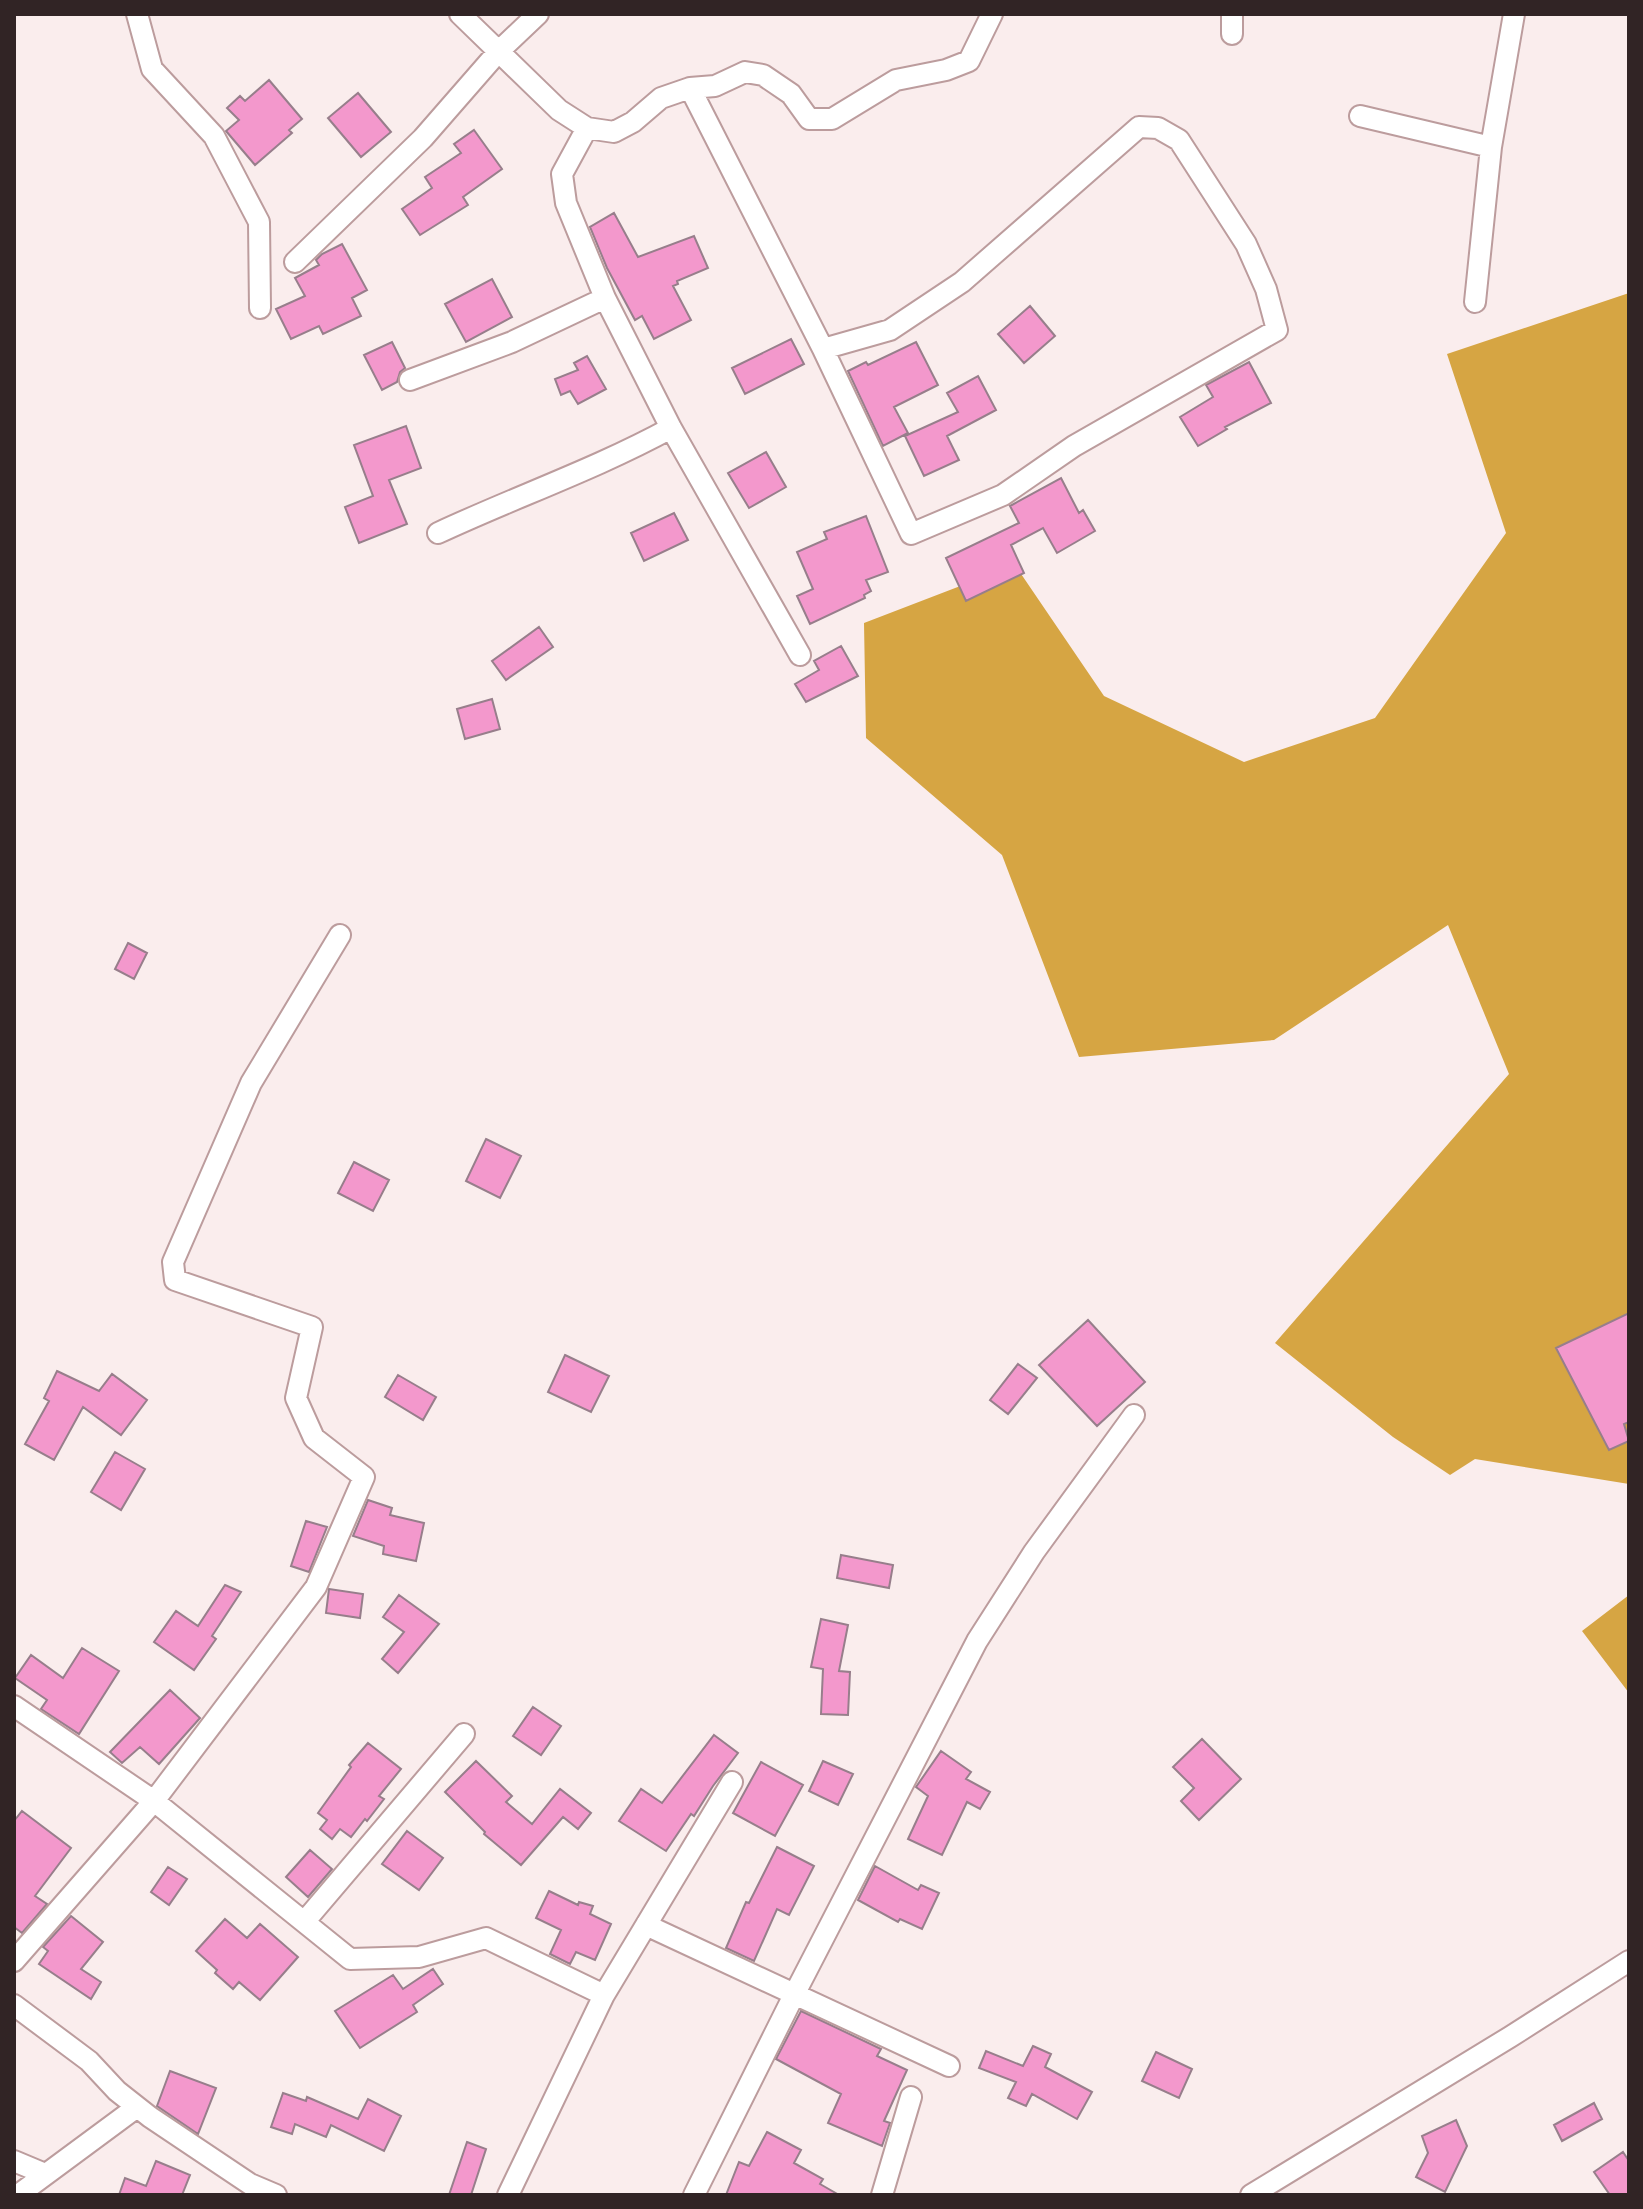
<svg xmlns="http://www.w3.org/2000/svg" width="1643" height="2209" viewBox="0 0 1643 2209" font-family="Poppins,sans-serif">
	<rect width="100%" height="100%" fill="#faeded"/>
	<path fill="#d6a543" d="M1629,293V1484L1475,1459L1450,1475L1393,1437L1275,1343L1509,1074L1448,925L1274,1040L1079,1057L1002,855L866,738L864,623L1015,565L1104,696L1244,762L1375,718L1506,533L1447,354Z
		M1629,1595V1693L1582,1631Z"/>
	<path fill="#f398cc" stroke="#977e8b" stroke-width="2" d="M269,80L302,119L289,130L292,133L255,165L226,131L239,120L227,108L240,96L245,101Z
		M358,93L391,132L361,157L328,118Z
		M474,130L502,169L463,197L468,205L420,235L402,209L432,188L425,177L461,153L454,144Z
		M614,213L638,257L694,236L708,268L677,281L678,284L673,286L691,320L654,339L642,316L635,320L607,268L590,227Z
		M342,244L367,290L352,298L361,316L323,334L319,326L291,339L276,309L305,296L295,278L319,265L316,260L322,254Z
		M492,279L512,317L466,342L445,304Z
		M1030,306L1055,336L1024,363L998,334Z
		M791,339L804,364L745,394L732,368Z
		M392,342L405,368L400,372L397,382L382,390L364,355Z
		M916,342L938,385L894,407L908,433L883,446L848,371L866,362L868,365Z
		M587,356L606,389L578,404L570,391L561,395L555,379L578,370L574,363Z
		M1249,362L1271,403L1225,427L1227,429L1198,446L1180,417L1213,397L1206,385Z
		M978,376L996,410L947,436L959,460L924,476L905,436L958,412L947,393Z
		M406,426L421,468L389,480L407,524L359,543L345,507L373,496L354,445Z
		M766,452L786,487L749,508L728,473Z
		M1061,478L1079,513L1083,510L1095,531L1057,553L1043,528L1011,545L1024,573L966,601L946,558L1019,523L1010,506Z
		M674,513L688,540L644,561L631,533Z
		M866,516L888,572L866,580L871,591L864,595L865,598L810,624L797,596L813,589L797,552L827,539L824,532Z
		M539,627L553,647L506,680L492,661Z
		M841,646L858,676L806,702L795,684L819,670L814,661Z
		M492,699L500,729L465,739L457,709Z
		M128,943L147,953L134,979L115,969Z
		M486,1139L521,1156L500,1198L466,1181Z
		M354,1162L389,1180L373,1211L338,1193Z
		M1629,1313V1422L1624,1424L1629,1441L1609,1450L1556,1348Z
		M1088,1320L1145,1382L1097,1426L1039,1365Z
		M565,1355L609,1376L591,1412L548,1392Z
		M1018,1364L1037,1378L1008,1414L990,1400Z
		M57,1371L99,1391L112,1374L147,1400L121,1435L83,1407L54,1460L25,1444L49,1401L44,1398Z
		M398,1375L436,1397L423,1420L385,1397Z
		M115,1452L145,1469L121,1510L91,1492Z
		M368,1500L392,1508L390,1515L424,1523L416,1561L383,1554L384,1546L353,1536Z
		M306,1521L327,1527L309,1572L291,1566Z
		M841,1555L893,1565L889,1588L837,1578Z
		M225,1585L241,1592L212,1636L216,1639L194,1670L154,1642L176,1611L198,1626Z
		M329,1589L363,1594L360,1618L326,1613Z
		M399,1595L439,1624L398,1673L382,1659L404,1632L383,1617Z
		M821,1619L848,1625L839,1671L850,1672L848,1715L821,1714L823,1669L811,1667Z
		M82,1648L119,1671L79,1734L41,1709L47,1700L15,1678L31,1655L63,1678Z
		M170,1690L200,1718L159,1764L140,1747L122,1763L110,1752Z
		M533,1707L561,1726L541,1755L513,1736Z
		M714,1735L738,1753L713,1786L694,1816L691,1814L666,1851L619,1821L641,1789L662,1803Z
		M1202,1739L1241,1779L1199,1820L1181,1801L1194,1788L1173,1767Z
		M368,1743L401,1769L379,1796L384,1799L367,1821L365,1819L351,1837L340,1829L332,1839L320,1829L327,1820L318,1813L351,1767L349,1765Z
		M941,1751L971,1772L966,1779L990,1792L980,1809L967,1802L942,1855L908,1839L928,1796L916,1787Z
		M476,1761L512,1796L506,1802L532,1824L560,1789L591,1813L578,1829L563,1817L521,1865L484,1834L485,1832L445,1792Z
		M823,1761L853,1774L838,1805L809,1791Z
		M761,1762L803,1785L775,1836L733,1813Z
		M22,1811L71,1848L35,1896L47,1904L22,1933L14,1927V1821Z
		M407,1831L443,1858L419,1890L382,1864Z
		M777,1847L814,1866L789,1915L777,1909L754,1961L726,1948L746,1902L749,1903Z
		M310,1850L332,1869L308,1897L286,1877Z
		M875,1866L918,1890L921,1885L939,1893L922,1929L900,1919L898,1922L858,1900Z
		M168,1867L187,1879L169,1905L151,1892Z
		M549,1891L578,1905L579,1902L593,1906L590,1914L611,1924L595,1960L576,1952L570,1964L550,1954L561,1930L536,1918Z
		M71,1916L103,1942L81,1969L101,1982L91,1999L39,1964L48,1951L43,1947Z
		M225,1919L247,1938L260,1924L298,1957L260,2000L239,1982L233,1989L215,1973L217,1970L196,1951Z
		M433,1969L443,1984L413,2005L417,2012L360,2048L335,2011L393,1975L403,1989Z
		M801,2011L881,2049L877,2056L907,2070L884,2121L890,2123L882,2146L828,2123L841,2094L776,2059Z
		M1033,2046L1051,2054L1045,2067L1092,2092L1077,2119L1032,2094L1026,2106L1008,2098L1016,2082L979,2068L986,2051L1023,2066Z
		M1156,2052L1192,2069L1179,2098L1142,2081Z
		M170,2071L216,2088L198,2134L157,2106Z
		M283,2093L306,2101L307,2097L358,2119L368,2099L401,2116L384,2151L331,2125L326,2137L295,2124L292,2134L271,2127Z
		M1594,2103L1602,2119L1562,2141L1554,2125Z
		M1456,2120L1467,2146L1445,2192L1416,2177L1428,2153L1422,2136Z
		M767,2132L801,2150L794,2163L823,2179L820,2184L839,2195H726L739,2162L749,2166Z
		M467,2142L486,2149L471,2195H449Z
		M1623,2152L1629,2161V2195H1610L1594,2172Z
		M156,2161L190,2175L182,2195H119L125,2178L146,2186Z"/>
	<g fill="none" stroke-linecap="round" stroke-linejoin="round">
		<defs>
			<path id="minor" d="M137,14L152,69L214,136L259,222L260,308
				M460,14L559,110L587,128L614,132L633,122L661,98L690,88L715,86L745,72L763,75L791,94L809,119H832L896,80L946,70L969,61L992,14
				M1232,14V34
				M690,88L823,349L911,534L1003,495L1074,446L1277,330L1266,289L1246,244L1179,140L1158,128L1139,127L962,282L890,330L823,349
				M1360,116L1491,147
				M587,128L562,174L566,203L605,298L671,428L800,655
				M295,262L423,138L498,52L538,14
				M1475,302L1491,147L1514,14
				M410,380L512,342L605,298
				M438,533C515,497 596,469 671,428
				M14,1706L154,1801L350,1959L419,1957L486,1938L604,1995
				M305,1921L464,1734
				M646,1925L949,2066
				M14,1961L154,1801L316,1587L364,1477L314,1438L296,1398L312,1327L175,1280L173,1262L251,1083L340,935
				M14,2005L89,2061L117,2091L150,2117L250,2184L276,2195
				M14,2161L45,2174
				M18,2195L137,2107
				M508,2195L604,1995L732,1782
				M694,2195L795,1993L977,1641L1034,1552L1134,1415
				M882,2195L911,2097
				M1251,2195L1510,2037L1629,1961"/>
		</defs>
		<use href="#minor" stroke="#bc9c9d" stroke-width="24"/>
		<use href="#minor" stroke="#fff" stroke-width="20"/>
	</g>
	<rect width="1643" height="2209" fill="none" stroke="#312425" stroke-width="32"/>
</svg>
